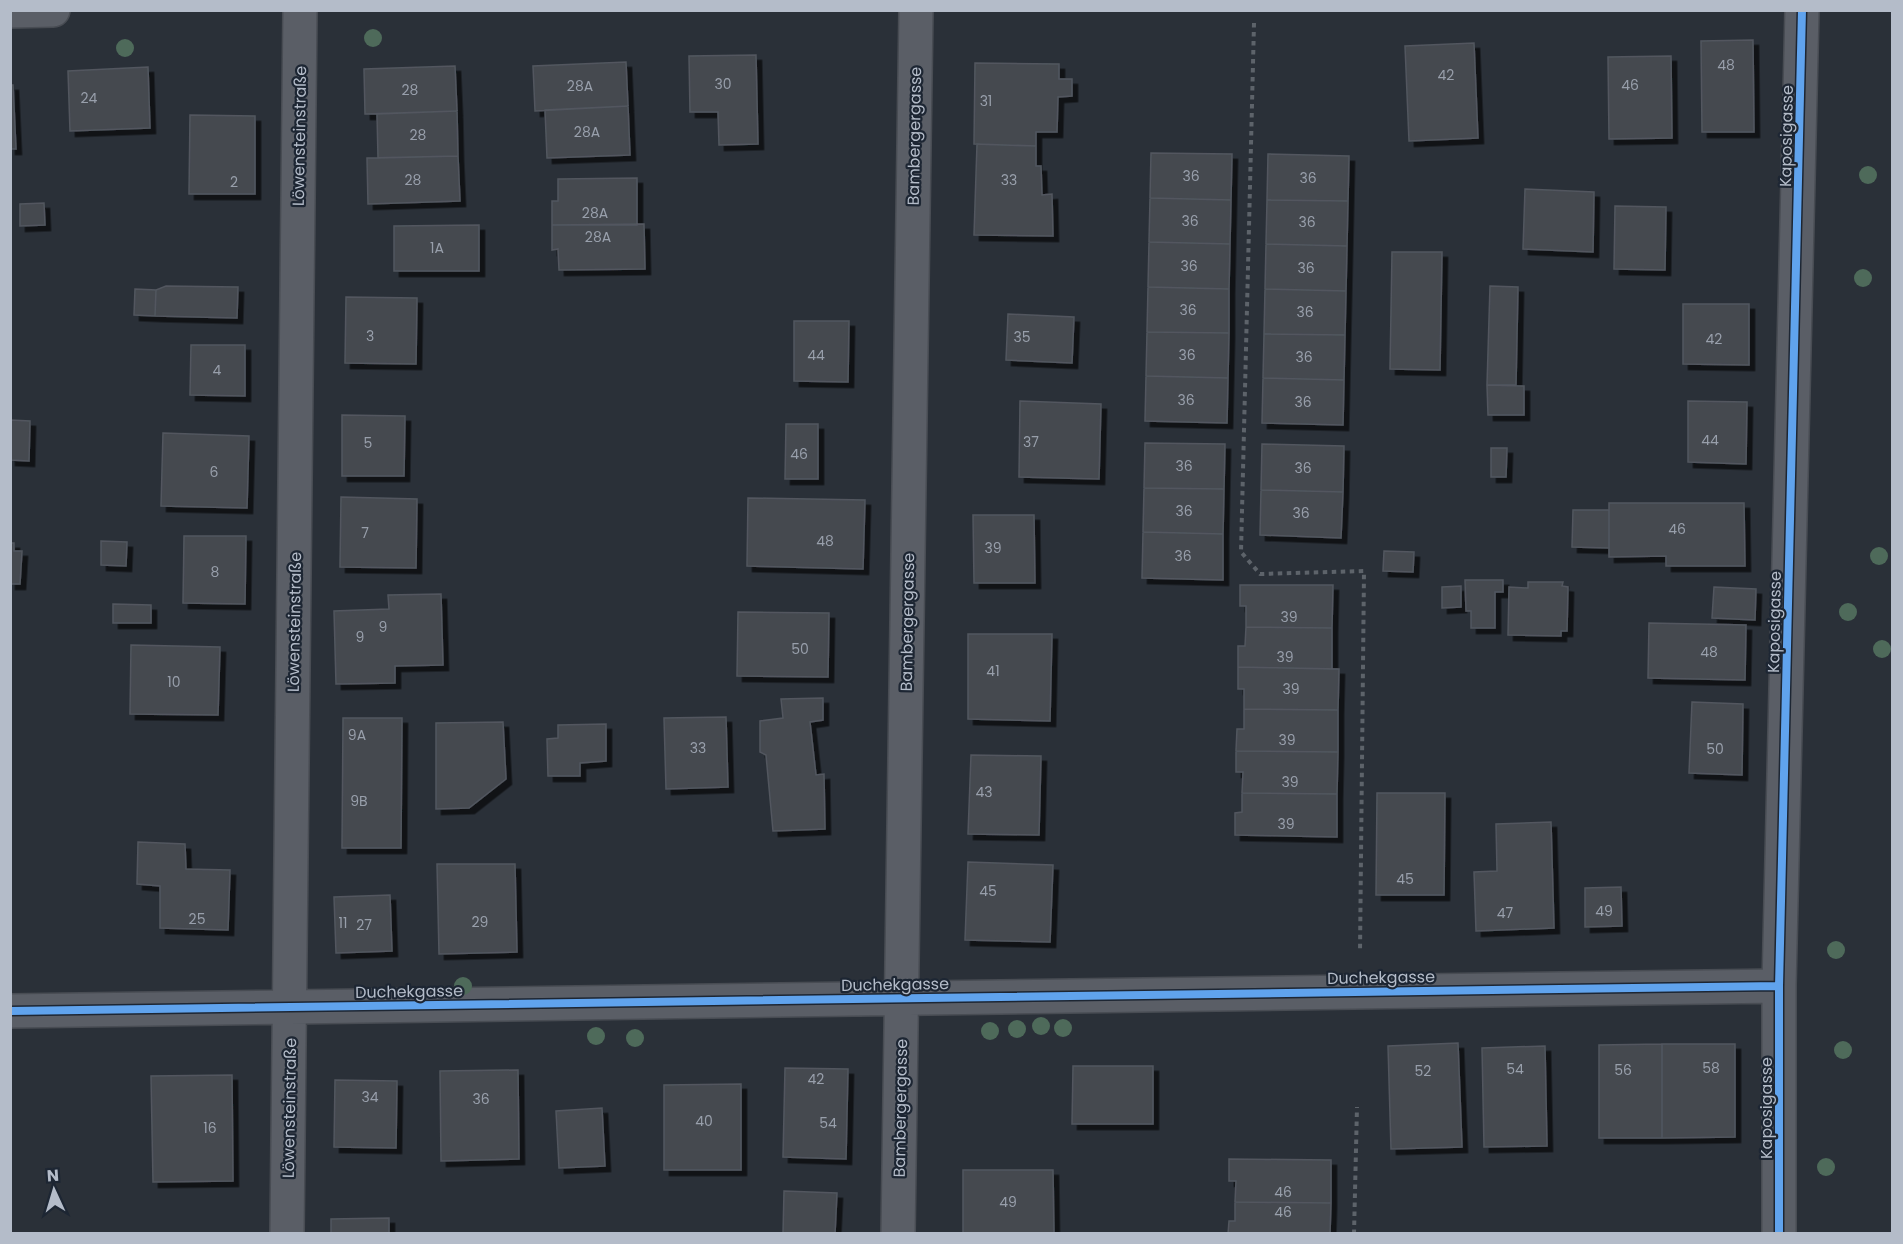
<svg xmlns="http://www.w3.org/2000/svg" width="1903" height="1244" viewBox="0 0 1903 1244" font-family="Poppins,sans-serif">
	<defs>
		<filter id="shadow"><feDropShadow dx="5.5" dy="5.5" stdDeviation="0" flood-color="#0009"/></filter>
	</defs>
	<rect width="100%" height="100%" fill="#2a3038"/>
	<path fill="#444950" stroke="#52575f" stroke-width="1.5" filter="url(#shadow)" d="M1753,40L1754,132H1702L1701,41Z
		M1474,43L1478,138L1409,141L1405,46Z
		M756,55L758,144L719,145L718,112H690L689,56Z
		M1671,56L1672,138L1609,139L1608,57Z
		M626,62L628,106L535,111L533,66Z
		M975,63L1059,64V79H1072V96L1058,97L1057,132H1036V146L974,144Z
		M455,66L457,111L365,114L364,69Z
		M148,67L150,128L70,131L68,71Z
		M10,85H13L16,149H10Z
		M628,106L630,155L547,158L545,110Z
		M457,111L458,156L378,158L377,114Z
		M190,115L255,116V194H189Z
		M977,144L1036,146V166H1041L1042,195L1052,194L1053,236L974,235Z
		M1151,153L1232,154L1231,200L1150,198Z
		M1268,154L1349,156L1348,201L1267,200Z
		M458,156L460,201L368,204L367,158Z
		M637,178V225H552V201H558V179Z
		M1525,189L1594,192L1593,252L1523,249Z
		M1150,198L1231,200L1230,244L1149,242Z
		M1267,200L1348,201L1347,246L1266,244Z
		M44,203L45,225L20,226V204Z
		M1615,206L1666,207L1665,270L1614,269Z
		M644,224L645,269L559,270L558,249L552,250V225Z
		M479,225V271H394V226Z
		M1149,242L1230,244L1229,289L1148,287Z
		M1266,244L1347,246L1346,291L1265,289Z
		M1392,252H1442L1440,370L1390,369Z
		M166,286L238,287L237,318L155,316L156,290Z
		M1490,286L1518,287L1516,385H1487Z
		M1148,287L1229,289V333L1147,332Z
		M135,289L156,290L155,316L134,315Z
		M1265,289L1346,291L1345,335L1264,334Z
		M346,297L417,298L416,364L345,363Z
		M1683,304H1749V365L1683,364Z
		M1008,314L1074,317L1072,363L1006,360Z
		M794,321H849L848,382L794,381Z
		M1147,332L1229,333L1228,378L1146,376Z
		M1264,334L1345,335L1344,380L1263,378Z
		M191,345H245V396L190,395Z
		M1146,376L1228,378L1227,423L1145,421Z
		M1263,378L1344,380L1343,425L1262,423Z
		M1487,385L1524,386V415H1488Z
		M1020,401L1101,404L1099,479L1019,477Z
		M1688,401L1747,402L1746,464L1688,462Z
		M342,415L405,416L404,476H342Z
		M10,420L30,421L29,461L10,460Z
		M786,424H818V479H785Z
		M163,433L249,436L247,508L161,506Z
		M1145,443L1225,444L1224,489L1144,488Z
		M1262,444L1344,446L1343,492L1261,490Z
		M1491,448H1507L1506,477H1491Z
		M1144,488L1224,489L1223,534L1143,532Z
		M1261,490L1343,492L1341,538L1260,535Z
		M341,497L417,499L416,568L340,567Z
		M748,498L865,500L863,569L747,566Z
		M1609,503H1744L1745,566H1666V556L1609,557Z
		M1573,510H1609V548L1572,547Z
		M973,515H1034L1035,583H974Z
		M1143,532L1223,534V580L1142,578Z
		M184,536H246L245,604L183,603Z
		M101,541L127,542L126,566L101,565Z
		M10,543H14V551H22L20,584H10Z
		M1384,551L1414,552L1413,572L1383,571Z
		M1465,580H1503V592H1495V628H1471V611H1466Z
		M1528,582H1563L1562,586L1568,587L1567,631H1561V636L1508,635L1509,587L1528,588Z
		M1240,585H1333L1332,628L1246,627V606H1240Z
		M1461,586V607L1442,608V587Z
		M1714,587L1756,589L1755,620L1712,618Z
		M441,594L443,665L395,666V683L336,684L334,611L389,609L388,595Z
		M113,604L151,605V623H113Z
		M738,612L829,613L828,677L737,676Z
		M1649,623L1746,625L1745,680L1648,678Z
		M1246,627L1332,628V669L1238,667V646H1245Z
		M968,634H1052L1050,721L968,719Z
		M131,645L220,647L218,715L130,714Z
		M1238,667L1339,669L1338,710L1244,709V689H1238Z
		M823,698V720L810,722L816,775L824,774L825,829L773,831L766,755L760,752V721L783,718L781,699Z
		M1692,702L1743,704L1742,775L1689,773Z
		M1244,709L1338,710V752L1236,751L1237,729H1244Z
		M726,717L728,787L666,789L664,718Z
		M343,718H402L401,848H342Z
		M503,722L506,779L469,808L436,809V723Z
		M606,724V761L580,763V776H548L547,739L558,738V725Z
		M1236,751L1338,752L1337,794L1242,793L1243,772H1236Z
		M971,755L1041,756L1039,835L968,834Z
		M1242,793L1337,794V837L1235,835V813L1242,812Z
		M1377,793H1445L1444,895H1376Z
		M1551,822L1554,928L1476,931L1474,872L1497,871L1496,824Z
		M138,842L185,844L186,869L230,870L228,930L160,928V886L137,884Z
		M968,862L1053,865L1050,942L965,940Z
		M437,864H515L517,952L439,954Z
		M1621,887L1622,926L1585,927V888Z
		M390,895L392,951L336,953L334,897Z
		M1458,1043L1462,1147L1391,1149L1388,1046Z
		M1662,1044V1138H1599V1045Z
		M1662,1044H1735V1137L1662,1138Z
		M1545,1046L1547,1146L1484,1147L1482,1048Z
		M1073,1066H1153V1124H1072Z
		M785,1068L848,1069L846,1159L783,1157Z
		M518,1070L519,1159L441,1161L440,1071Z
		M232,1075L233,1181L153,1182L151,1076Z
		M335,1080L397,1081L396,1148L334,1147Z
		M741,1084V1170H664V1085Z
		M602,1108L605,1166L559,1168L556,1111Z
		M1229,1159L1331,1160V1203L1235,1202L1236,1181H1229Z
		M963,1170H1053L1054,1234H963Z
		M784,1191L837,1193L835,1234H783Z
		M1235,1202L1331,1203L1330,1234H1228L1229,1221H1235Z
		M389,1218V1234H331V1219Z"/>
	<g fill="none" stroke-linecap="round" stroke-linejoin="round">
		<defs>
			<path id="minor" d="M10,11L53,10
				M10,1011L1779,986
				M287,1234L300,10
				M898,1234L916,10
				M1779,1234V986L1802,10"/>
		</defs>
		<use href="#minor" stroke="#484c53" stroke-width="36"/>
		<path stroke="#5d636a" stroke-width="4" stroke-dasharray="4.5 4.5" stroke-linecap="butt" d="M1254,23L1241,552L1260,574L1364,571L1360,952
			M1354,1234L1357,1107"/>
		<use href="#minor" stroke="#5a5e66" stroke-width="33"/>
		<defs>
			<path id="cycleway" d="M10,1011L1779,986
				M1779,1234V986L1802,10"/>
		</defs>
		<use href="#cycleway" stroke="#1d2633" stroke-width="11"/>
		<use href="#cycleway" stroke="#60a3ed" stroke-width="8"/>
	</g>
	<g fill="#4e6a5a">
		<circle cx="373" cy="38" r="9"/>
		<circle cx="125" cy="48" r="9"/>
		<circle cx="1868" cy="175" r="9"/>
		<circle cx="1863" cy="278" r="9"/>
		<circle cx="1879" cy="556" r="9"/>
		<circle cx="1848" cy="612" r="9"/>
		<circle cx="1882" cy="649" r="9"/>
		<circle cx="1836" cy="950" r="9"/>
		<circle cx="463" cy="986" r="9"/>
		<circle cx="1041" cy="1026" r="9"/>
		<circle cx="1063" cy="1028" r="9"/>
		<circle cx="1017" cy="1029" r="9"/>
		<circle cx="990" cy="1031" r="9"/>
		<circle cx="596" cy="1036" r="9"/>
		<circle cx="635" cy="1038" r="9"/>
		<circle cx="1843" cy="1050" r="9"/>
		<circle cx="1826" cy="1167" r="9"/>
	</g>
	<g text-anchor="middle" stroke-width="4.5" stroke-linejoin="round" paint-order="stroke">
		<g font-size="14" fill="#989fab">
			<text x="1726" y="70">48</text>
			<text x="1446" y="80">42</text>
			<text x="723" y="89">30</text>
			<text x="1630" y="90">46</text>
			<text x="580" y="91">28A</text>
			<text x="410" y="95">28</text>
			<text x="89" y="103">24</text>
			<text x="986" y="106">31</text>
			<text x="587" y="137">28A</text>
			<text x="418" y="140">28</text>
			<text x="1191" y="181">36</text>
			<text x="1308" y="183">36</text>
			<text x="413" y="185">28</text>
			<text x="1009" y="185">33</text>
			<text x="234" y="187">2</text>
			<text x="595" y="218">28A</text>
			<text x="1190" y="226">36</text>
			<text x="1307" y="227">36</text>
			<text x="598" y="242">28A</text>
			<text x="437" y="253">1A</text>
			<text x="1189" y="271">36</text>
			<text x="1306" y="273">36</text>
			<text x="1188" y="315">36</text>
			<text x="1305" y="317">36</text>
			<text x="370" y="341">3</text>
			<text x="1022" y="342">35</text>
			<text x="1714" y="344">42</text>
			<text x="816" y="360">44</text>
			<text x="1187" y="360">36</text>
			<text x="1304" y="362">36</text>
			<text x="217" y="375">4</text>
			<text x="1186" y="405">36</text>
			<text x="1303" y="407">36</text>
			<text x="1710" y="445">44</text>
			<text x="1031" y="447">37</text>
			<text x="368" y="448">5</text>
			<text x="799" y="459">46</text>
			<text x="1184" y="471">36</text>
			<text x="1303" y="473">36</text>
			<text x="214" y="477">6</text>
			<text x="1184" y="516">36</text>
			<text x="1301" y="518">36</text>
			<text x="1677" y="534">46</text>
			<text x="365" y="538">7</text>
			<text x="825" y="546">48</text>
			<text x="993" y="553">39</text>
			<text x="1183" y="561">36</text>
			<text x="215" y="577">8</text>
			<text x="1289" y="622">39</text>
			<text x="383" y="632">9</text>
			<text x="360" y="642">9</text>
			<text x="800" y="654">50</text>
			<text x="1709" y="657">48</text>
			<text x="1285" y="662">39</text>
			<text x="993" y="676">41</text>
			<text x="174" y="687">10</text>
			<text x="1291" y="694">39</text>
			<text x="357" y="740">9A</text>
			<text x="1287" y="745">39</text>
			<text x="698" y="753">33</text>
			<text x="1715" y="754">50</text>
			<text x="1290" y="787">39</text>
			<text x="984" y="797">43</text>
			<text x="359" y="806">9B</text>
			<text x="1286" y="829">39</text>
			<text x="1405" y="884">45</text>
			<text x="988" y="896">45</text>
			<text x="1604" y="916">49</text>
			<text x="1505" y="918">47</text>
			<text x="197" y="924">25</text>
			<text x="480" y="927">29</text>
			<text x="343" y="928">11</text>
			<text x="364" y="930">27</text>
			<text x="1711" y="1073">58</text>
			<text x="1515" y="1074">54</text>
			<text x="1623" y="1075">56</text>
			<text x="1423" y="1076">52</text>
			<text x="816" y="1084">42</text>
			<text x="370" y="1102">34</text>
			<text x="481" y="1104">36</text>
			<text x="704" y="1126">40</text>
			<text x="828" y="1128">54</text>
			<text x="210" y="1133">16</text>
			<text x="1283" y="1197">46</text>
			<text x="1008" y="1207">49</text>
			<text x="1283" y="1217">46</text>
		</g>
		<g font-size="16" fill="#b4bcc9" stroke="#1d2633">
			<text transform="translate(299 136) rotate(-89)" y="6">Löwensteinstraße</text>
			<text transform="translate(914 136) rotate(-89)" y="6">Bambergergasse</text>
			<text transform="translate(1786 136) rotate(-89)" y="6">Kaposigasse</text>
			<text transform="translate(294 622) rotate(-89)" y="6">Löwensteinstraße</text>
			<text transform="translate(907 622) rotate(-89)" y="6">Bambergergasse</text>
			<text transform="translate(1774 622) rotate(-89)" y="6">Kaposigasse</text>
			<text transform="translate(1381 977) rotate(-1)" y="6">Duchekgasse</text>
			<text transform="translate(895 984) rotate(-1)" y="6">Duchekgasse</text>
			<text transform="translate(409 991) rotate(-1)" y="6">Duchekgasse</text>
			<text transform="translate(289 1108) rotate(-89)" y="6">Löwensteinstraße</text>
			<text transform="translate(900 1108) rotate(-89)" y="6">Bambergergasse</text>
			<text transform="translate(1766 1108) rotate(-90)" y="6">Kaposigasse</text>
		</g>
	</g>
	<rect width="1903" height="1244" fill="none" stroke="#b4bcc9" stroke-width="24"/>
	<g transform="translate(54 1190) rotate(356)" stroke="#1d2633" stroke-width="4.5" paint-order="stroke">
	<path d="M0-4.5L10 22L0 15L-10 22Z" fill="#b4bcc9"/>
	<text y="-9" font-size="16" font-weight="bold" text-anchor="middle" fill="#b4bcc9">N</text>
	</g>
</svg>
